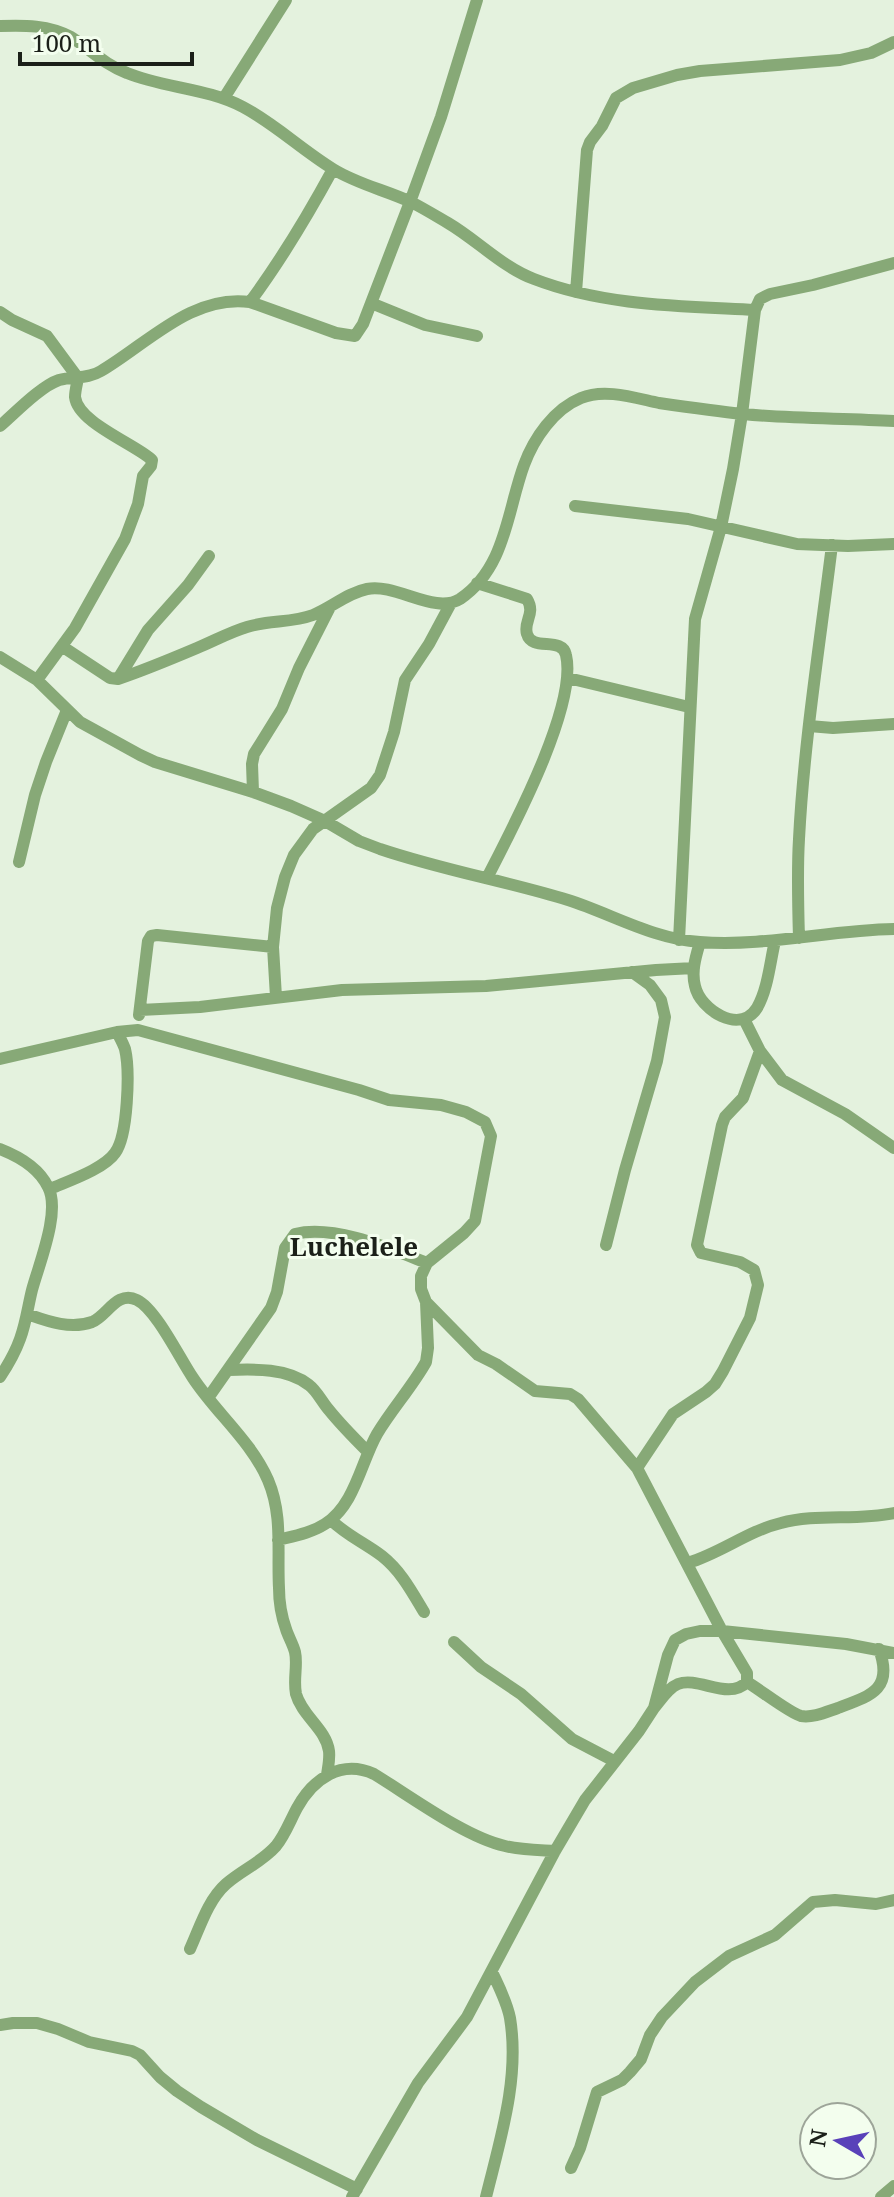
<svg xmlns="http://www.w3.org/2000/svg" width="894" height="2197" viewBox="0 0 894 2197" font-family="'Noto Serif',serif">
	<rect width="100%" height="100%" fill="#e4f2de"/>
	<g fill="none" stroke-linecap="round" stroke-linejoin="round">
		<path stroke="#87a977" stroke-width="12" d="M0,26C24,25 49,25 71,37C90,49 105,65 127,73C164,88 207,88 243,107C275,124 302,150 333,169C357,184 385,190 411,202C423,208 436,216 448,223C477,240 502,267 534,279C604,306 680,306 755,310
			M224,98L286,0
			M576,292L587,150L590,142L602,126L616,98L633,88L677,75L700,71L840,60L871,53L894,42
			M250,302C281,260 308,215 333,169
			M371,303L425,325L477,336
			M0,312L12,320L47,336L78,378C77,384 75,391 75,397C78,423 135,444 152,460L151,466L143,476L138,504L125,539L75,628L37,680
			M0,426C15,413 41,386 59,380C73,376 88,379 101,371C147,344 192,294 250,302L336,333L355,336L363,324L410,202L441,117L477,0
			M575,506L688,519L797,544L848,546L894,544
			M477,583L527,599C536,614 523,621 527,634C532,652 562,636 566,655C578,706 511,831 487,878
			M63,647L110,678L118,679C145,670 171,659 197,648C214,641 230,632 247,627C269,620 292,623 313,615C331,608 347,593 367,589C396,583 435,615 460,599C506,568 507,511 524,465C534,438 554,409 581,398C605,388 635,398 659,403C687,407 715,411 743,414C793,419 844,418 894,421
			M0,657L37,680L80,722L140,755L155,762L253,792L291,806L325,821L359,841L380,849C442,870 506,881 568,900C612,914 653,939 700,942C765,947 829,930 894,929
			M568,678L689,707
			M118,679L148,630L188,585L209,556
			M809,726L833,728L894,724
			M253,792L252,764L254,754L282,709L299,668L330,607
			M19,862L35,795L46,762L67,710
			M799,938C798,905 797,872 799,839C804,741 820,643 832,545
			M679,940L695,619L721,527L733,469L742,414L755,310L760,299L770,294L813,285L894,263
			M700,942C696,956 691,971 695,986C700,1010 740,1035 757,1008C768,989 770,962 775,941
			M276,997L273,947L277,908L285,877L294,855L313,829L371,788L380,775L394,732L405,680L429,644L451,603
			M140,1010L200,1007L342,990L486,986L656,970L694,968
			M139,1015L148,941L151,936L157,935L273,947
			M744,1019L760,1051L782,1080L845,1114L894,1148
			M0,1059L117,1032L138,1030L359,1090L389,1100L441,1105L466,1112L485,1122L491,1136L475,1221L464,1233L427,1263L421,1276V1289L426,1302L478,1355L496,1364L535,1391L570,1394L578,1399L637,1468L722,1631L747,1673V1682C728,1701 699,1676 678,1684C668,1688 661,1700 654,1708
			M0,1149C18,1156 39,1168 48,1187C61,1211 39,1264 32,1290C28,1306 26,1323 20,1339C15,1353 8,1365 0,1377
			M50,1189C68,1181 104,1169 115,1153C128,1136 130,1070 125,1049C123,1043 120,1038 117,1032
			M606,1245L625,1170L657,1061L665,1017L661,1000L650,985L632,972
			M27,1314C47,1321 70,1330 92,1322C107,1316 117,1290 137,1300C156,1309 180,1359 193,1378C216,1413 251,1441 268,1480C283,1515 277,1551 279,1588C279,1602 281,1615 286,1629C288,1636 293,1644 295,1652C298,1665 293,1679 296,1694C302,1716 326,1729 329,1751C330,1759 328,1767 327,1775
			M229,1370C254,1369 288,1368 309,1385C317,1391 322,1402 329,1410C341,1425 355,1439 368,1452
			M208,1398L271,1308L277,1292L285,1248L295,1234C334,1224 391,1249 427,1263
			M637,1468L673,1414L706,1392L715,1384L723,1371L750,1318L758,1285L754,1270L740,1262L701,1253L697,1245L722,1125L725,1117L743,1098L760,1051
			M331,1520C346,1535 365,1543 382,1556C401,1571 412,1592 424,1612
			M278,1540C294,1536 311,1533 325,1524C355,1505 361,1462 377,1434C392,1409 412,1387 426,1362L428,1348L426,1302
			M688,1563C721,1553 748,1531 781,1523C816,1513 857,1521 894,1513
			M454,1642L481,1667L521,1694L572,1739L614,1761
			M747,1682C759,1689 791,1714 801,1716C813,1718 826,1712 838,1708C870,1696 894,1690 879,1649
			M190,1949C200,1927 208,1900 226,1884C242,1870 262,1862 276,1846C285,1835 290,1821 297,1808C313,1779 341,1759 374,1774C410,1796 465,1837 505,1846C521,1850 538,1850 555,1851
			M0,2025L13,2023H37L58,2029L89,2042L132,2051L140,2055L160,2077L177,2091L201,2107L257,2140L357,2189
			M571,2168L580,2148L597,2092L622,2080L630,2072L641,2059L650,2035L662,2017L695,1982L729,1956L775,1935L813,1902L835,1900L876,1904L894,1900
			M352,2197L418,2083L467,2017L555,1851L585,1800L639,1731L654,1708L668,1655L675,1640L686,1634L700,1631H722L846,1644L894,1653
			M486,2197C500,2140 520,2078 510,2018C507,2002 499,1987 492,1972
			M881,2197L894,2186"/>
	</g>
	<g text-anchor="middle" stroke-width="6" stroke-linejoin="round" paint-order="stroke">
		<g font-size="26" font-weight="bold" fill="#1b2019" stroke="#f3feee">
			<text x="354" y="1256">Luchelele</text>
		</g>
	</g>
	<g transform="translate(838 2141) rotate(279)"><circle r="38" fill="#f3feee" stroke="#9da599" stroke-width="2"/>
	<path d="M0-6L14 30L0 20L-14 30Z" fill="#5941b9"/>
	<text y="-12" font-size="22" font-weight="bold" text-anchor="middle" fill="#1b2019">N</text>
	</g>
	<path d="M20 52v12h172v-12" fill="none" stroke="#1b2019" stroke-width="4"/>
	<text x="32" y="52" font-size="24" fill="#1b2019" stroke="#f3feee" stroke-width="6" paint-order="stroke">100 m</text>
</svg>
